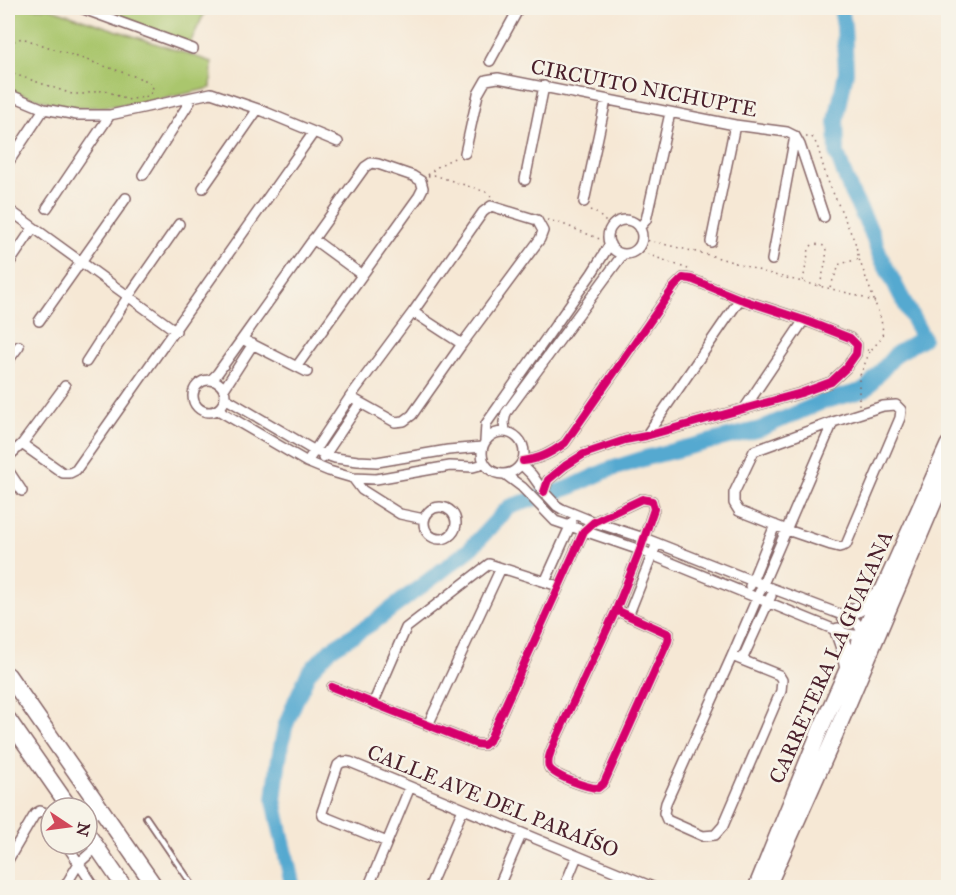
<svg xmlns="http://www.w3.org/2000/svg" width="956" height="895" viewBox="0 0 956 895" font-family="'IM FELL Great Primer',serif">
	<rect width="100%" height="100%" fill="#f7f3e8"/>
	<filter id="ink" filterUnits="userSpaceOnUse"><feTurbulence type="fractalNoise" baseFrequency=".0167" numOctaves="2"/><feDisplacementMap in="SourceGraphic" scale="12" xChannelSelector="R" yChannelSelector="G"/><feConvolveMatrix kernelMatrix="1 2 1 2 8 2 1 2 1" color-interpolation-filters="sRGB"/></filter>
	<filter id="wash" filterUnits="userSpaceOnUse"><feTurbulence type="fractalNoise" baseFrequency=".008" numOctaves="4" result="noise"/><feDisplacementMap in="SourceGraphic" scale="24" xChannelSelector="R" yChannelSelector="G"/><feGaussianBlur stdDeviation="1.35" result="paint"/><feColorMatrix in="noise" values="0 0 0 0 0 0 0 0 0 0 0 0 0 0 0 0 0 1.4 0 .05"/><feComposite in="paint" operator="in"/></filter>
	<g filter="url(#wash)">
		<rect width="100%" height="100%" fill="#f6e8d5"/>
		<path fill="#aac66d" stroke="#7a724c" stroke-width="1.5" d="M8,8H49L212,62L211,88L144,103L101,107L68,108L8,90Z
			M89,8H207L188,47Z"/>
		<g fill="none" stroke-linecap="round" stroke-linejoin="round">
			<path stroke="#54a9d0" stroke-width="16" d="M293,888L274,800L279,758L285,727L295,702L309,672L331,649L374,622L469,550L509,507L571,487L608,470L649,457L760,429L822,402L865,390L896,354L923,338L880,256L871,231L851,192L837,154L836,121L846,72L844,26L841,8"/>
		</g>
	</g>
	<g filter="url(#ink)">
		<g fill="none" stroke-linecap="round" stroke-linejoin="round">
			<defs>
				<path id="service" d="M146,817L191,883V888"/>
				<path id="minor" d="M81,8L193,49
					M490,61L519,8
					M8,94L44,109L77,115H110L211,93L258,109L338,142
					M795,136L800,145L824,217
					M465,153L478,94L486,80L498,78L735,125L787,132L795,136
					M8,163L44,109
					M143,175L193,97
					M525,180L544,86
					M203,188L258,109
					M584,202L606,100
					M47,208L110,115
					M8,209L176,331
					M608 237a17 17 0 1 1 34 0a17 17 0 1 1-34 0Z
					M639,228L646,220L670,113
					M313,239L362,275
					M711,242L735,125
					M772,260L795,136
					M8,265L33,228
					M413,312L462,344
					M39,321L126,198
					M242,339L307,372
					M8,361L19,346
					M86,362L128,297L179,224
					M193 396a16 16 0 1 1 32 0a16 16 0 1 1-32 0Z
					M211,380L217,374L365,167L371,163L378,164L413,176L421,181L423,188L419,196L297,366
					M224,389L253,344
					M225,398L315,451L335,458L358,461L377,462L448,450L482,447
					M896,405L901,410L900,418L846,545L839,547L831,545L787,530L739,511L734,503V493L754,451L833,422L883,406Z
					M744,409L804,320
					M218,410L307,462L329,471L353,478L376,479L450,466L473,467L484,464
					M482 453a21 21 0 1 1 42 0a21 21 0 1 1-42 0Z
					M505,432L504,422L506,413L623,254
					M646,436L740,299
					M485,441L486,424L592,273L610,244
					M22,444L63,473H70L76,470L314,132
					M8,457L22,444L65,386
					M323,458L360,403
					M523,461C540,459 551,453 565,443L674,287L683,278L691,279L740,299L804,320L850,338L857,345L856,354L846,368L831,382L801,393L646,436L625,440L584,454L565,466L548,480L544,492
					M307,462L350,397L413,312L483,212L491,206L537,220L543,231L540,239L462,344L412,415L404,421L395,422L350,397
					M8,470L22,491
					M506,475L522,487L555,521L640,550L838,631C848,634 855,637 864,633L856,622L845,616L763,585L644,538L594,522L562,509L557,506L544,492L532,475L521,464
					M353,478L362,490L400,514L424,519
					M424 523a16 16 0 1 1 32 0a16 16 0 1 1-32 0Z
					M545,582L572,522
					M750,586L775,525
					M628,616L657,543
					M732,656L779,675L782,680L781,691L723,826L715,835L703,836L667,820L664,813L666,803L732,656L833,422
					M742,660L771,596
					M332,687L476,744L484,745L489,741L584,531L594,522L642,499L652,501L654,509L640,550L616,610L556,739C553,747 546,759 549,767C553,776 588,788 598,788L604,783L668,641L669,634L616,610
					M373,704L406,628L489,564L558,586
					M428,725L501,568
					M387,842L323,816L322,812L338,765C342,761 346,761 350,762L655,888
					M66,844L95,888
					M8,860L35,814L40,811L46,813L51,821
					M64,888L79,863L97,847
					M368,888L410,787
					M429,888L463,809
					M498,888L522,833
					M564,888L577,856"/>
				<path id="primary" d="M845,616L863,606L881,592
					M838,631L843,645L848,669
					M8,675L156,888
					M8,719L70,808
					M87,833L125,888
					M756,888L821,728L948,445
					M767,888L832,742L948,469"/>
			</defs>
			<use href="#service" stroke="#866566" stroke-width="8"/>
			<use href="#minor" stroke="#866566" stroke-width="12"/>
			<use href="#primary" stroke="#866566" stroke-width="18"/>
			<path stroke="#866566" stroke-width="1.5" stroke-dasharray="1.5 4.5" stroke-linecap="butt" d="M8,43L22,38L148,81L153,86L152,91L149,96L127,100L105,90L83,94H72L8,72
				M806,137H812L817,145L827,179L855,242L859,259L881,319L883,332L881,339L870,351L867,350
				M428,175C437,166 445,162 457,157
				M428,176L434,175L486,192L491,196
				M590,210L598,214L609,225V232
				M547,220L560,223L602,240
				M642,239L713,256L774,275L852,294L875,302
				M636,250L688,269
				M803,281L809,249L812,245L815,244L825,246C829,259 822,273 820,286
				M830,287L840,264L859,259
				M859,405V378L870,351"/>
			<use href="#service" stroke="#fff" stroke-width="4.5"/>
			<use href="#minor" stroke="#fff" stroke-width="9"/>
			<use href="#primary" stroke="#fff" stroke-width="15"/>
			<defs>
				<path id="cycleway" d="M523,461C540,459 551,453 565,443L674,287L683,278L691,279L740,299L804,320L850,338L857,345L856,354L846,368L831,382L801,393L646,436L625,440L584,454L565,466L548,480L544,492
					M332,687L476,744L484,745L489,741L584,531L594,522L642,499L652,501L654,509L640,550L616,610L556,739C553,747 546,759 549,767C553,776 588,788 598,788L604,783L668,641L669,634L616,610"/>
			</defs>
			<use href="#cycleway" stroke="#f7f3e8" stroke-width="11"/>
			<use href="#cycleway" stroke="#d6006c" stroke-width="8"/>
		</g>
	</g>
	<g text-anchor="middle" stroke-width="5" stroke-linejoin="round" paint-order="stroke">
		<g font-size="21" fill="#4a1f2b" stroke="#f7f3e8">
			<text transform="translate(644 88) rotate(11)" y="7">CIRCUITO NICHUPTE</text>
			<text transform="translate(831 657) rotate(-66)" y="7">CARRETERA LA GUAYANA</text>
			<text transform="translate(493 801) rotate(22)" y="7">CALLE AVE DEL PARAÍSO</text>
		</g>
	</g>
	<rect width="956" height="895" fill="none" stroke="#f7f3e8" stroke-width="30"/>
	<g transform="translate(69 826) rotate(103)"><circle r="28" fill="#f7f3e8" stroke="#b29e9c" stroke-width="1.5"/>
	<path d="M0-4.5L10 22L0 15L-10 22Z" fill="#d1495b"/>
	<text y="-9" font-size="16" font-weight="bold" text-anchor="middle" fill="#4a1f2b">N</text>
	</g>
</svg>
